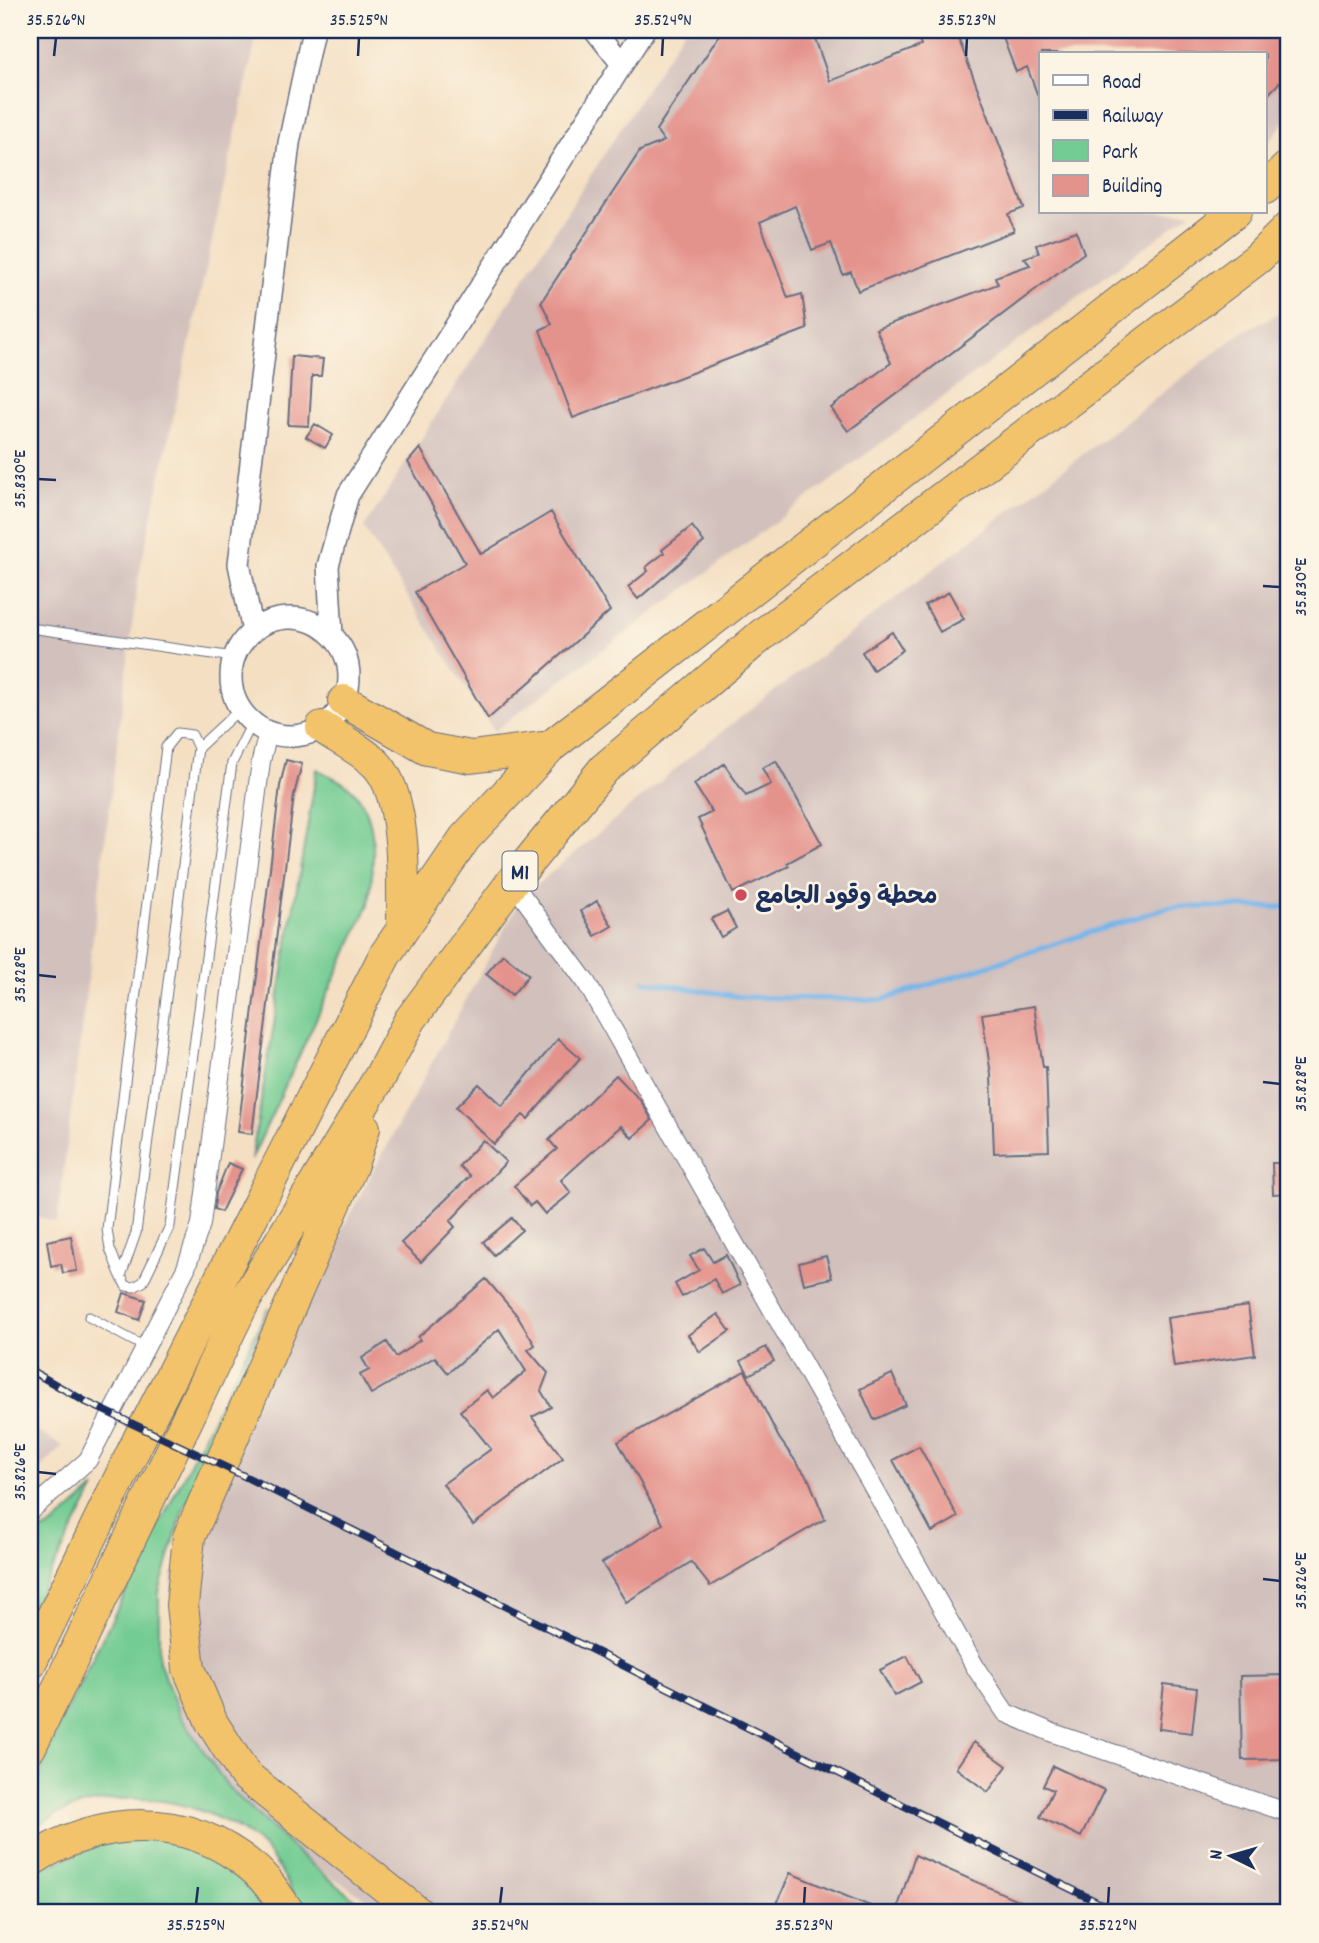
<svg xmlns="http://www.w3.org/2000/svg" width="1319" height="1943" viewBox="0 0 1319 1943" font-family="Dekko,'Playpen Sans Arabic',sans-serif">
	<rect width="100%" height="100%" fill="#fcf5e5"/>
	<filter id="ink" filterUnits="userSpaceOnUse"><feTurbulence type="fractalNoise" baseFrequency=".0143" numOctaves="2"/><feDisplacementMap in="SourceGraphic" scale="14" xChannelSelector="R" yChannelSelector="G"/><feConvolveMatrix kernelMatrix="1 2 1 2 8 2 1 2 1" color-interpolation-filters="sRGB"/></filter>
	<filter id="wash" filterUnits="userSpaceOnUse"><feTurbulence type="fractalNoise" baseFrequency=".00686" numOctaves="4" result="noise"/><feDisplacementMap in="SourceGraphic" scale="28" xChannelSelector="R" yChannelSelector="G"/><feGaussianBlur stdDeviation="1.57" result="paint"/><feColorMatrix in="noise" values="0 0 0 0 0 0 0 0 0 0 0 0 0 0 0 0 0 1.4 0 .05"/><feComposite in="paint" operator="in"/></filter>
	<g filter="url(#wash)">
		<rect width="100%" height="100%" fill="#f4dfc2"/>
		<path fill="#d1c0bc" d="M30,30H258L138,579L57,1223L30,1214Z
			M684,30H1289V117L1265,146V54H1041V212H1192L494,731L364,528Z
			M1289,308V1913H389L272,1839L180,1743L171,1576L348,1218L521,898L698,750L1242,332Z
			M30,1428L63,1446L30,1479Z"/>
		<path fill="#73cc93" stroke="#477e78" stroke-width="2" d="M317,769C327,775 342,780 350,788C382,817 373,867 369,904L251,1160Z
			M268,1308L224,1421L182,1513L159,1592V1661L180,1716L228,1787L300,1855L372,1913H304C293,1895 276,1858 261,1845C200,1793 95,1780 30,1831V1803L58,1727Z
			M95,1488L30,1612V1537L54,1525Z
			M174,1837L222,1855L267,1913H30V1877L37,1869L113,1840Z"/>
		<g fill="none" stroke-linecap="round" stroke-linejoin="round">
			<path stroke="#76b6ea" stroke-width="5" d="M644,981L742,997L882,1000L1169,907H1289"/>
		</g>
		<g id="blocks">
			<path fill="#e4938c" d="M723,30H812L830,81L921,46L915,30H955L1024,208L1008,214L1014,231L858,291L851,272L843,275L831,243L812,250L795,206L760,222L788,298L802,294L807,329L573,418L540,330L552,324L541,302L640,151L664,141L656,130Z
				M1000,30H1289V72L1265,98V54H1041L1039,99L1027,67L1016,72Z
				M1076,231L1084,253L848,431L831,408L891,363L876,329L998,284L995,277L1030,265L1024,258L1039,253L1036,245Z
				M292,356L323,359L321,376H312L309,426L288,425Z
				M315,424L333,435L325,448L306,437Z
				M420,448L481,554L551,512L610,611L488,719L415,592L465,563L408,462Z
				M692,526L704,542L638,599L628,587L648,571L646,567L664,553L662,550Z
				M949,592L964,619L940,632L925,605Z
				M892,632L903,650L873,670L862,652Z
				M286,760L302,764L294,795L252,1134L238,1132L280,786Z
				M776,761L822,844L787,863L789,866L733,893L698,819L712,812L694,784L724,764L746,796L771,784L762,768Z
				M597,901L612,926L595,936L581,911Z
				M727,911L736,928L721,937L711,919Z
				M503,954L529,975L512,995L486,974Z
				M1034,1006L1043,1067H1046L1049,1151L994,1153L991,1075L982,1014Z
				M558,1039L580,1058L528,1119L523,1115L494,1144L456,1107L479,1084L502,1106Z
				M616,1075L641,1101L652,1120L632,1138L621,1126L561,1180L571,1193L545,1214L535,1202L530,1206L514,1186L557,1149L549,1140Z
				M483,1140L506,1162L450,1221L455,1227L421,1262L401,1243L470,1176L459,1166Z
				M228,1163L242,1169L221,1212L214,1209L216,1193Z
				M1272,1163H1289V1193L1273,1194Z
				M512,1218L522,1230L494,1255L483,1242Z
				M71,1236L77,1271L63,1273L61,1264L51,1266L47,1241Z
				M704,1248L713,1262L726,1255L740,1285L722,1294L714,1279L682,1297L675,1284L699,1270L690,1256Z
				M826,1256L832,1278L804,1284L799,1263Z
				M486,1279L516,1314L535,1345L528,1350L548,1373L541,1391L551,1407L532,1417L563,1458L473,1525L443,1484L491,1449L460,1411L487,1390L493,1398L526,1371L499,1329L448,1373L435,1357L371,1394L360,1375L369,1370L362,1358L387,1342L396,1357L420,1340L418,1337Z
				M124,1293L146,1300L139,1320L118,1312Z
				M1248,1306L1255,1355L1174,1367L1167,1318Z
				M718,1314L730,1331L700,1352L688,1335Z
				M766,1347L774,1361L749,1375L741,1361Z
				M745,1371L779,1438L809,1480L825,1519L710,1586L691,1562L626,1602L602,1563L663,1524L618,1442Z
				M892,1374L906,1405L874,1420L860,1389Z
				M919,1446L958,1517L932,1532L893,1460Z
				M907,1656L921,1682L894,1696L880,1670Z
				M1289,1675V1759L1242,1760L1240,1676Z
				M1164,1684L1197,1688L1192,1733L1159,1729Z
				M974,1742L1007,1766L988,1792L956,1768Z
				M1053,1766L1104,1790L1081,1837L1040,1817L1053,1790L1043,1786Z
				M915,1855L1047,1913H896Z
				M790,1873L887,1913H773Z"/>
		</g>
	</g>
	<g filter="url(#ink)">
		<use href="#blocks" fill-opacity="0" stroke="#676d81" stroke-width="2"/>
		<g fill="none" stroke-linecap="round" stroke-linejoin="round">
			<defs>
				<path id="service" d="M30,628L234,657
					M240,709L198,748L136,1233L121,1276L126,1286L134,1287L143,1282L170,1226L232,763L252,723
					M120,1274L110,1249L107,1229L166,747L177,733L192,735L198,748
					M89,1317L145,1347"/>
				<path id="minor" d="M512,882L586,982L977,1670L1006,1713L1053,1733L1289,1813
					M30,1511L88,1460L186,1268L201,1224L261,761L268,732"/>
				<path id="tertiary" d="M595,30L622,64
					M231 677a59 59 0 1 1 118 0a59 59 0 1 1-118 0Z
					M253,631L239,564L289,143L313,30
					M332,635L328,566L348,495L644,30"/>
				<path id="motorway" d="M1265,188L1289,166
					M344,701L427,749L471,757L550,747
					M322,727C339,739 362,750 376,764C407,795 403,887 403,928
					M364,1128L351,1167L189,1537L182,1605L189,1669L212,1723L245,1775L418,1913
					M30,1663L143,1431L385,955L465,838L550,747L1235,212
					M30,1747L242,1305L381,1075L410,1020L512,882L604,769L763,634L1258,258L1289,227
					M30,1861C100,1816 185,1811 252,1867C267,1879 278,1897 289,1913"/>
			</defs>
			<use href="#service" stroke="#676d81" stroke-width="11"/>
			<use href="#minor" stroke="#676d81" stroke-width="20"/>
			<use href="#tertiary" stroke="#676d81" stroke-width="24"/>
			<use href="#motorway" stroke="#676d81" stroke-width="34"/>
			<use href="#service" stroke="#fff" stroke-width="9"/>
			<use href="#minor" stroke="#fff" stroke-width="18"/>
			<use href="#tertiary" stroke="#fff" stroke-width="21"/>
			<use href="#motorway" stroke="#f2c36a" stroke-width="32"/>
			<defs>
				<path id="rail" d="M30,1370L86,1402L242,1475L1119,1913"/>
			</defs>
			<use href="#rail" stroke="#1b2f5e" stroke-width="8"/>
			<use href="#rail" stroke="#fcf5e5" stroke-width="5" stroke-dasharray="16" stroke-linecap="butt"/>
		</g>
	</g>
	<path fill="none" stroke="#1b2f5e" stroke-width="2.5" d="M54,56L56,38M358,56L359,38M662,56L663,38M966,56L967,38M38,479L56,480M1263,586L1280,587M38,975L56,977M1263,1082L1280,1084M38,1472L56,1474M1263,1579L1280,1581M196,1904L198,1887M500,1904L502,1887M804,1904L805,1887M1108,1904L1109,1887"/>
	<circle fill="#d1495b" stroke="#fcf5e5" stroke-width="2.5" cx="741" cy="895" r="7"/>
	<g text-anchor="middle" stroke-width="5" stroke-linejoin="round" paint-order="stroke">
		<rect fill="#fcf5e5" stroke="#5e6a86" stroke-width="2" x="502.5" y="851.5" width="35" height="39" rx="5"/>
		<g font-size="23" font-weight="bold" fill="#1b2f5e">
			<text x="520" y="879">M1</text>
		</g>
		<g font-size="24" font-weight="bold" fill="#1b2f5e" stroke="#fcf5e5" text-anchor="start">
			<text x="755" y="903">محطة وقود الجامع</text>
		</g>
	</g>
	<rect width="1319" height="1943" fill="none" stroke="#fcf5e5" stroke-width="77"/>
	<rect x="1039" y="52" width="228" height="161" fill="#fcf5e5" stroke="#a2a6af" stroke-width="2"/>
	<rect x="1053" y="75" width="35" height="10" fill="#ffffff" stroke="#a2a6af" stroke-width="2"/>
	<text x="1102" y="88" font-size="21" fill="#1b2f5e">Road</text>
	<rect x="1053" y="110" width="35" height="10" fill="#1b2f5e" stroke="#a2a6af" stroke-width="2"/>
	<text x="1102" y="122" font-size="21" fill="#1b2f5e">Railway</text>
	<rect x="1053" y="140" width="35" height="21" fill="#73cc93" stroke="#a2a6af" stroke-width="2"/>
	<text x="1102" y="158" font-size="21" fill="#1b2f5e">Park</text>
	<rect x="1053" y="175" width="35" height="21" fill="#e4938c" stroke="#a2a6af" stroke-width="2"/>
	<text x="1102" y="192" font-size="21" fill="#1b2f5e">Building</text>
	<g transform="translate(1231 1856) rotate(275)" stroke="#fcf5e5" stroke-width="5" paint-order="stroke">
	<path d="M0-5L12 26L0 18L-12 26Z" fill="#1b2f5e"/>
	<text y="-10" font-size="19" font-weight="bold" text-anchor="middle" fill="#1b2f5e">N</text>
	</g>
	<rect x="38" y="38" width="1242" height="1866" fill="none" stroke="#1b2f5e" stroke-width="2.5"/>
	<g font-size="18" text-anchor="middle" fill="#1b2f5e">
		<text x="56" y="25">35.526°N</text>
		<text x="359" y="25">35.525°N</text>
		<text x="663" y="25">35.524°N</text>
		<text x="967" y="25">35.523°N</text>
		<text transform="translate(19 479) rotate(-90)" y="6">35.830°E</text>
		<text transform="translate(1300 587) rotate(-90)" y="6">35.830°E</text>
		<text transform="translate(19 975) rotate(-90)" y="6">35.828°E</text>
		<text transform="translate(1300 1084) rotate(-90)" y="6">35.828°E</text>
		<text transform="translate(19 1472) rotate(-90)" y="6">35.826°E</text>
		<text transform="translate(1300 1581) rotate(-90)" y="6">35.826°E</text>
		<text x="196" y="1930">35.525°N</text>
		<text x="500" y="1930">35.524°N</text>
		<text x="804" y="1930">35.523°N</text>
		<text x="1108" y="1930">35.522°N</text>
	</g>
</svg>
